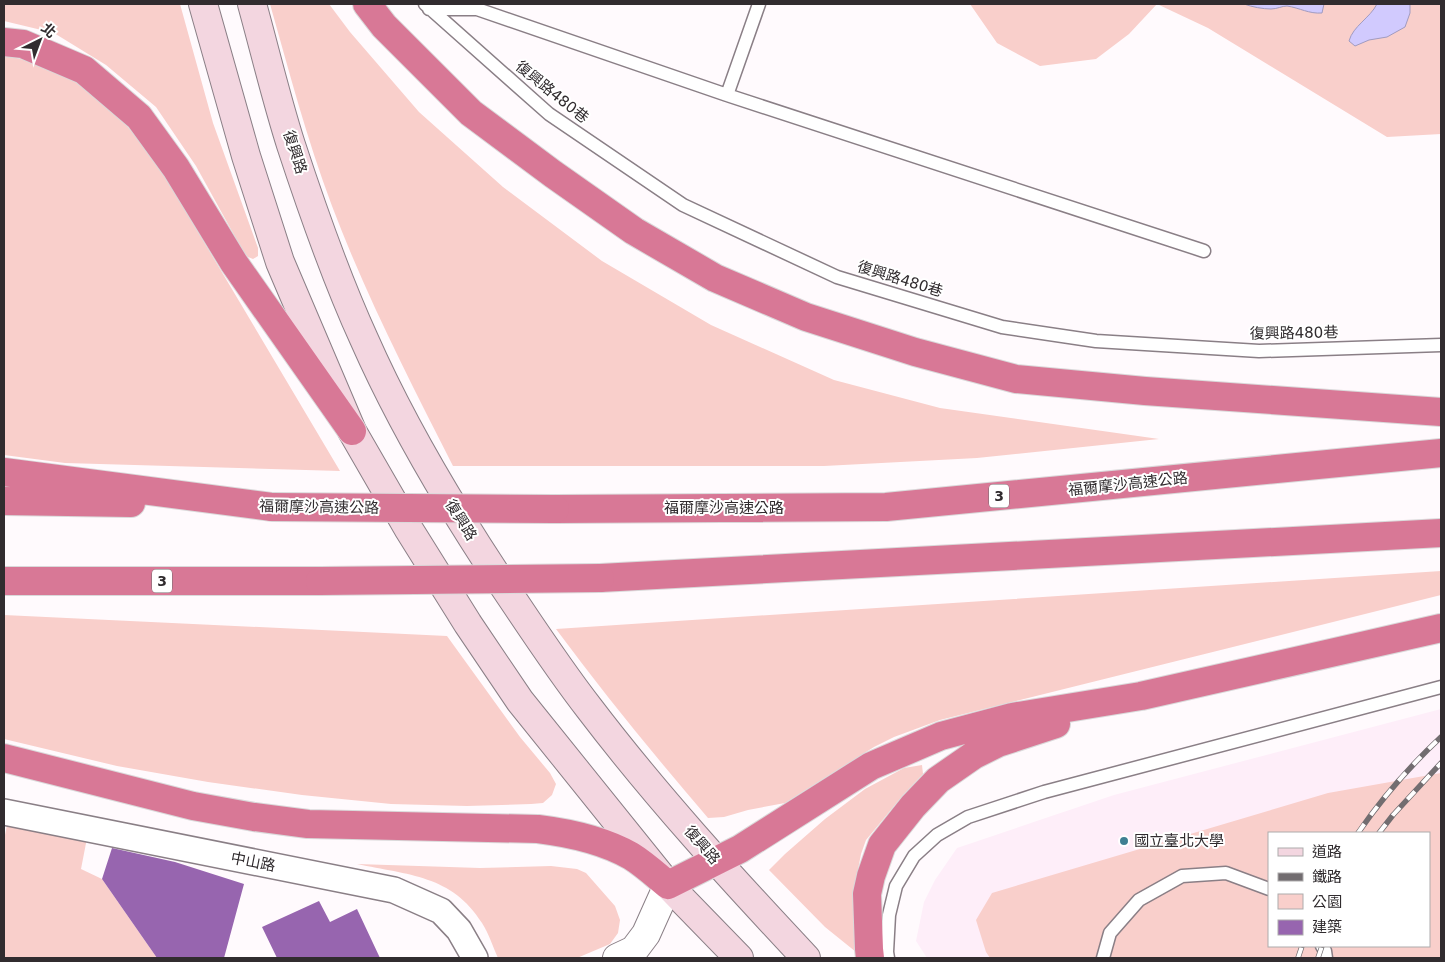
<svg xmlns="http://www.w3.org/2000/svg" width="1445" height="962" viewBox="0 0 1445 962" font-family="'DejaVu Sans','Noto Sans TC',sans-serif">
	<rect width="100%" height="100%" fill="#fffafd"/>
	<path fill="#feeef9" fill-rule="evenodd" d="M1441,709V958H927L916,941L924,902L935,880L957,848L1114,795ZM1269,833H1429V946H1269Z"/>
	<path fill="#f9cfcb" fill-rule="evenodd" d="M4,4H180L213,123L258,248V256L253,259L248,257L244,253L196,166L156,107L106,65L54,33L4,21Z
		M270,4H329L350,32L419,112L503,187L602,261L711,325L834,380L940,408L1159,439L977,458L824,466H453C410,381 366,296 332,206C307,140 289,71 270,4Z
		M970,4H1441V134L1387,137L1208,28L1157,4L1129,34L1096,59L1040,66L997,43Z
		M4,55L37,63L83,84L119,116L157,163L340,471L65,463L4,455Z
		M1441,571V595L940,720L894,737L874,747L785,803L748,810L724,817L708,818C655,756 604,694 556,629Z
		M4,615L447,636L520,737L550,773L556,784L552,795L543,803L531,804L467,806L391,804L302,795L208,782L117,766L4,739Z
		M922,765L923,774L904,794L866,840L861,854L854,890L856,952L825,927L769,870L785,854L825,819L865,789L904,768Z
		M1441,773V958H990L986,952L976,920L992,893L1328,793ZM1269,833H1429V946H1269Z
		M8,820L87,838L81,869L102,879L157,958H4V840Z
		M357,864L480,868L551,866L577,869L586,873L615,906L620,920L618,933L610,944L577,958H498C493,947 489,934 482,923C452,875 408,875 357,864Z"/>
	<path fill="#d1cafe" stroke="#a19bc0" d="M1244,4H1324L1322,13C1309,14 1300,8 1287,6C1282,6 1277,9 1271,9C1263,9 1252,7 1244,4Z
		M1377,4H1410V13L1405,27L1387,37L1369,40L1355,46L1349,41C1353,26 1370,18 1377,4Z"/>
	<path fill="#9765af" d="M112,848L175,862L244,884L224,958H157L102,879Z
		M319,901L330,922L357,909L380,958H277L262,927Z"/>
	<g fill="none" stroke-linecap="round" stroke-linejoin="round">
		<defs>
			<path id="service" d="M425,4L549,114L683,205L837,277L1002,327L1096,341L1259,351L1441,345
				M429,9H477L727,95L1204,251
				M727,95L759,4
				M1322,946L1325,951L1326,958
				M888,958L887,952L889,915L896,886L914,856L937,835L968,817L1044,792L1441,687
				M1103,958L1110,933L1139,900L1182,876L1226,873L1269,889"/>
			<path id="minor" d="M4,812L394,890L441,911L459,930L475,958"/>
			<path id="tertiary" d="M617,958L634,950L646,934L668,885"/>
			<path id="secondary" d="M203,4L246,156L280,262L352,431L408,528L468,624L520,701L668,885L739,958
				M252,4C265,51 276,98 291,145C312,209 336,278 364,339C401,423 448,502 499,579C528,622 557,667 589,708C656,796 730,877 806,958"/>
			<path id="motorway" d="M367,4L384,26L471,113L553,174L634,231L715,278L806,317L915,352L1016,379L1145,391L1441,412
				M4,42L23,44L84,70L139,117L176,168L234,263L352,431
				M4,472L272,507
				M4,501L131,503
				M555,509L886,507L1441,453
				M600,578L1441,533
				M4,581H320
				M4,758L193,806L254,817L308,824L538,829C570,833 603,840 631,856C644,864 656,875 668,885L740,849L871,766L941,736L1012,717L1141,696L1441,628
				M870,958L869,949L867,894L871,876L882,845L913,806L938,780L974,755L998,743L1056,724"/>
		</defs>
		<use href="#service" stroke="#8a7f86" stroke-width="15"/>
		<use href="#minor" stroke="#8a7f86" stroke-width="28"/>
		<use href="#tertiary" stroke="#8a7f86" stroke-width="30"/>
		<use href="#secondary" stroke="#8a7f86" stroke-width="30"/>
		<use href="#motorway" stroke="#dad9da" stroke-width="30"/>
		<use href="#service" stroke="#fff" stroke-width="12"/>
		<use href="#minor" stroke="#fff" stroke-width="25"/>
		<use href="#tertiary" stroke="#fff" stroke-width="28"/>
		<use href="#secondary" stroke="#f3d6e0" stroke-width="28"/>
		<use href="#motorway" stroke="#d87896" stroke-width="28"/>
		<defs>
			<path id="rail" d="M1358,833C1382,798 1410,766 1441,737
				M1379,833L1393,815L1441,763
				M1298,958L1302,946
				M1318,958L1322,946"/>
		</defs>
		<use href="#rail" stroke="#726d70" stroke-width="5.5"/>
		<use href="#rail" stroke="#fff" stroke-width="4" stroke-dasharray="11" stroke-linecap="butt"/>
		<defs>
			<path id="motorway-bridge" d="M272,507L555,509
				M320,581L600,578"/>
		</defs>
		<use href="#motorway-bridge" stroke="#dad9da" stroke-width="30" stroke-linecap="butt"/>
		<use href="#motorway-bridge" stroke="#d87896" stroke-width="28"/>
	</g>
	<circle fill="#3f7f92" stroke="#fff" stroke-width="2" cx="1124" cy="841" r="5"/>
	<g text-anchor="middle" stroke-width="4" stroke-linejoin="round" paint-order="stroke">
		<g fill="#fff" stroke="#6f6b6d" stroke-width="1">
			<rect x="989" y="484.5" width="20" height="23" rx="4"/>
			<rect x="152" y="569.5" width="20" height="23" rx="4"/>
		</g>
		<g font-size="14" font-weight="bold" fill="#312c2f">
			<text x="999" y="501">3</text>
			<text x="162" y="586">3</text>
		</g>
		<g font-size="15" fill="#312c2f" stroke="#fff">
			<text transform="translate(552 92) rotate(39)" y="5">復興路480巷</text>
			<text transform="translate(295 152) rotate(72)" y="5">復興路</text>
			<text transform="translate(900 279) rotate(17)" y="5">復興路480巷</text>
			<text transform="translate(1294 333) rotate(-1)" y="5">復興路480巷</text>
			<text transform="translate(1128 484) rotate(-6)" y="5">福爾摩沙高速公路</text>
			<text transform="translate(319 507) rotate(1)" y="5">福爾摩沙高速公路</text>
			<text x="724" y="513">福爾摩沙高速公路</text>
			<text transform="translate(461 520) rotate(58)" y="5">復興路</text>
			<text transform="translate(702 845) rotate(49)" y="5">復興路</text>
			<text transform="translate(253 862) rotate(11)" y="5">中山路</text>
		</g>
		<g font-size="15" fill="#312c2f" stroke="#fff" text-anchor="start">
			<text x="1134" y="846">國立臺北大學</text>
		</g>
	</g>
	<rect width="1445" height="962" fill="none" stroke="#312c2f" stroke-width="10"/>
	<rect x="1268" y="832" width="162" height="115" fill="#ffffff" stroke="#adabac"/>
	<rect x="1278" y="848" width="25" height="8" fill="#f3d6e0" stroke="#adabac"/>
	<text x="1312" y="857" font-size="15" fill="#312c2f">道路</text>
	<rect x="1278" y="873" width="25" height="8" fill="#726d70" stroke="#adabac"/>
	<text x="1312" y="882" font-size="15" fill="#312c2f">鐵路</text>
	<rect x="1278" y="894" width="25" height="15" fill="#f9cfcb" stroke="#adabac"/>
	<text x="1312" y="907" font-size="15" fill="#312c2f">公園</text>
	<rect x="1278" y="920" width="25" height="15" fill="#9765af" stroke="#adabac"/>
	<text x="1312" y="932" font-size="15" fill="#312c2f">建築</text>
	<g transform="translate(40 40) rotate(42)" stroke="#ffffff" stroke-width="4" paint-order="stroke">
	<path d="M0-4L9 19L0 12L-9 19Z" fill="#312c2f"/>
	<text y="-8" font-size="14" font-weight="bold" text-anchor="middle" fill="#312c2f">北</text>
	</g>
</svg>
